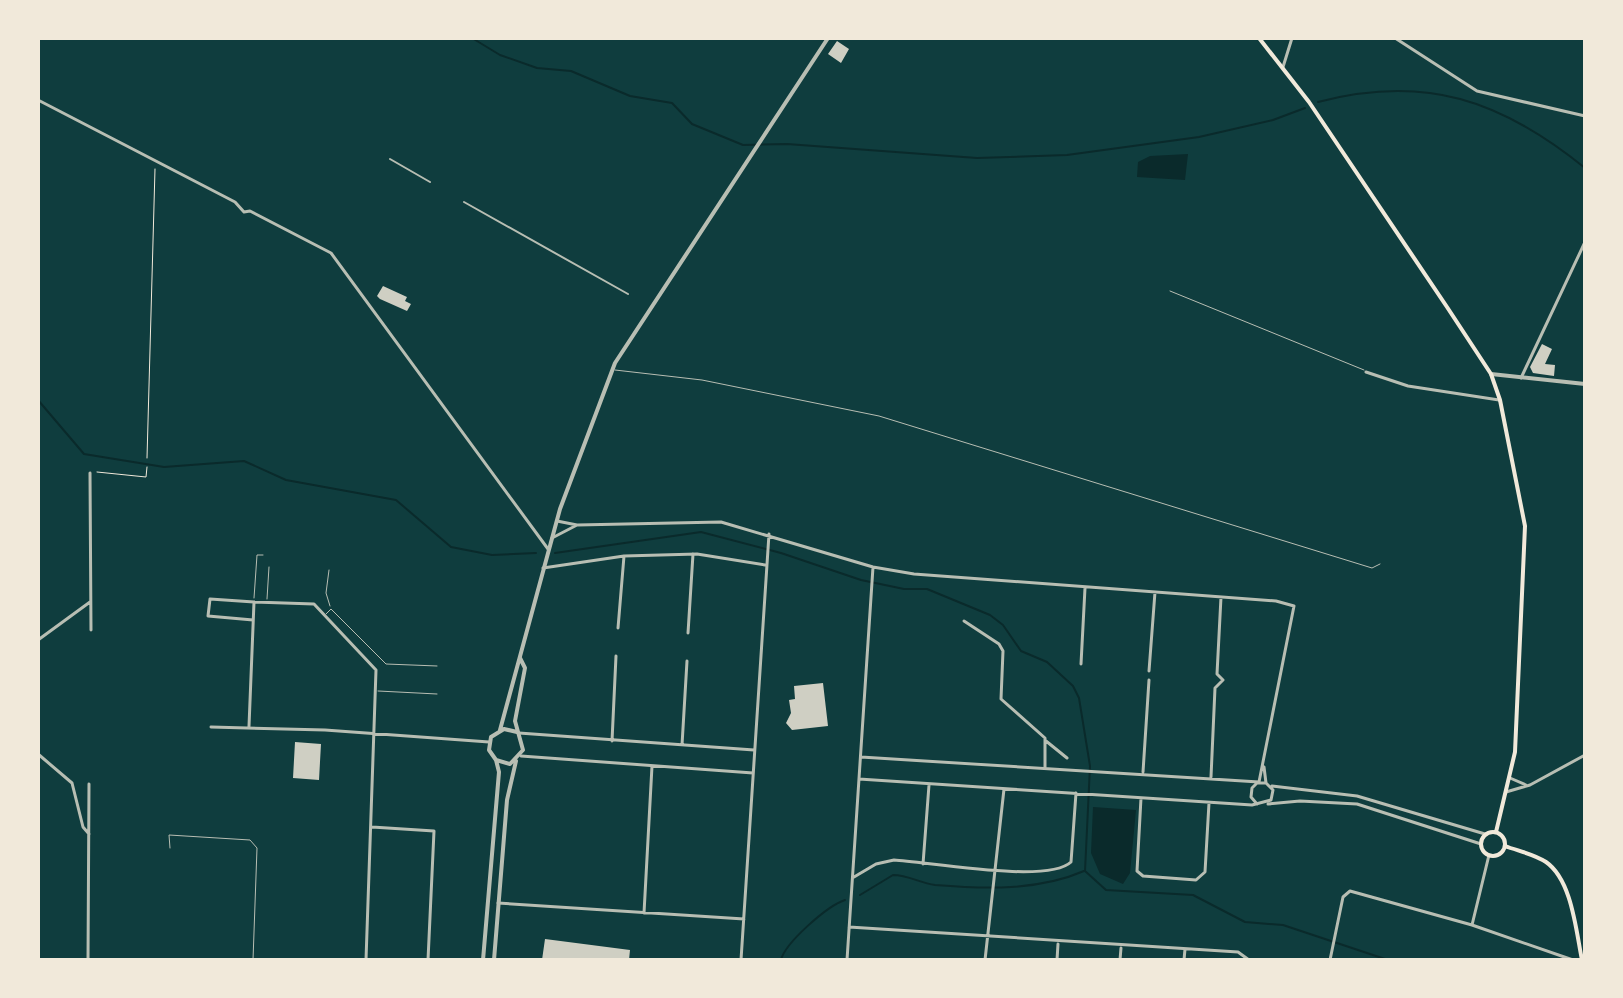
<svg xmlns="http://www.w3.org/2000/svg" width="1623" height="998" viewBox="0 0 1623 998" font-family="'Libre Baskerville',serif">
	<rect width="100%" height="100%" fill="#0f3d3e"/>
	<path fill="#0a2a2b" d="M1188,154L1185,180L1137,177L1138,162L1150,156Z
		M1093,807L1136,810L1130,873L1123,884L1100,874L1091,853Z"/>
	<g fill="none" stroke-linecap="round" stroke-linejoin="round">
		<path stroke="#0a2a2b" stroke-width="2" d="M472,38L500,55L537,68L571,71L630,96L672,103L692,124L743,145L787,144L977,158L1067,155L1199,137L1273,120L1305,108
			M1318,102C1425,74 1501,100 1585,168
			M38,400L84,454L164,467L244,461L286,480L396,500L451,547L492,555L536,553
			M555,553L701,532L781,553L861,580L904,589H927L990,615L1003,625L1021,651L1047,662L1073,686L1079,698L1090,766L1085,871L1106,890L1193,895L1245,922L1283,925L1388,960
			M860,895L893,875C908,875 920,883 935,885C985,889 1038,891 1084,871
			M781,960C785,943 827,906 845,900"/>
	</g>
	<path fill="#cfcfc3" d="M837,41L849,49L841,63L828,54Z
		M383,286L407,297L405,301L411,304L407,311L380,299L377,296Z
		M1542,344L1552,349L1545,364L1555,365L1554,376L1533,373L1530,367Z
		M823,683L828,726L792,730L786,723L791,713L789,700L795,699L794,686Z
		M295,742L321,744L319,780L293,778Z
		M545,939L630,950L629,960H542Z"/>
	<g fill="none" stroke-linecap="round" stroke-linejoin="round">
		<path stroke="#f1e9da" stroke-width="1" d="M147,458L155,169
			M97,472L146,477L147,467"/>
		<path stroke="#b8beb3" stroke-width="1" d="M1170,291L1364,370
			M615,370L702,380L879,416L1372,568L1380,564
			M329,570L326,593L330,606
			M254,598L257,555H263
			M267,599L269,567
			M326,614L331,609L386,664L437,666
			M378,691L437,694
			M170,848L169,835L250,840L257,848L253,960"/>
		<path stroke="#b8beb3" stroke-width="2" d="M390,159L430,182
			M464,202L628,294"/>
		<path stroke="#b8beb3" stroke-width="3" d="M1395,38L1477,91L1585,116
			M1283,67L1292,38
			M38,100L235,202L244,212L250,211L331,253L548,549
			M1366,372L1408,386L1499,400
			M1521,378L1585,242
			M90,473L91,630
			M557,521L577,525L721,522L873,567L914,574L1276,601L1294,606L1259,782L861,757
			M552,538L577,525
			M543,568L624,556L697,554L765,565
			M254,602L314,604L376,670L366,960
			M964,621L999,644L1003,651L1001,699L1045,738V768
			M618,628L624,556
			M688,633L693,554
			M38,640L90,602
			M1081,664L1085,588
			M1149,671L1155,592
			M249,726L254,602L210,599L208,616L253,620
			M211,727L325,730L489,742
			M519,733L754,750
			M612,741L616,656
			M1046,741L1067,758
			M682,745L687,661
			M38,754L72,783L83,827L89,834
			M521,756L753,773
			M1264,767L1266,783
			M1143,772L1149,680
			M1211,777L1215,688L1223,680L1217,674L1221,597
			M1510,778L1526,785
			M859,779L1252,805L1271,800L1273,790L1266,783
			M1272,786L1357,796L1485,834
			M1506,792L1530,785L1585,755
			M1141,798L1137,871L1143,876L1196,880L1205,872L1209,803
			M1257,804L1251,797L1252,788L1257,783H1266
			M1268,804L1300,801L1357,804L1481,844
			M372,827L434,831L428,960
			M1489,855L1472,925L1573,960
			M923,864L929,785
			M854,877L876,864L894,860C929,862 1048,884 1071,862L1076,793
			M498,903L744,919
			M644,913L652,766
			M849,927L1238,952L1249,960
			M88,960L89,784
			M741,960L769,534
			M847,960L873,567
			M985,960L1004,789
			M1057,960L1058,944
			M1120,960L1121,948
			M1184,960L1185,949
			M1330,960L1343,897L1350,891L1472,925"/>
		<path stroke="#b8beb3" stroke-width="4" d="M1491,374L1585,384
			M500,730L560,509L615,363L828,38
			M517,732L504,729L491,737L489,750L496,760L510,764L523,750L515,721L525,668L520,658
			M483,960L499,772L496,760
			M494,960L507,800L516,761"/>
		<path stroke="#f1e9da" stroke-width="4" d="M1259,38L1309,102L1447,307L1491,374L1500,400L1525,526L1515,752L1496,832
			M1481 844a12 12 0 1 1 24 0a12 12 0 1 1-24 0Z
			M1505,846C1518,851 1534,854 1546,862C1572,880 1576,931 1582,960"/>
	</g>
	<rect width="1623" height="998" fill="none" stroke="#f1e9da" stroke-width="80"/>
</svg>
